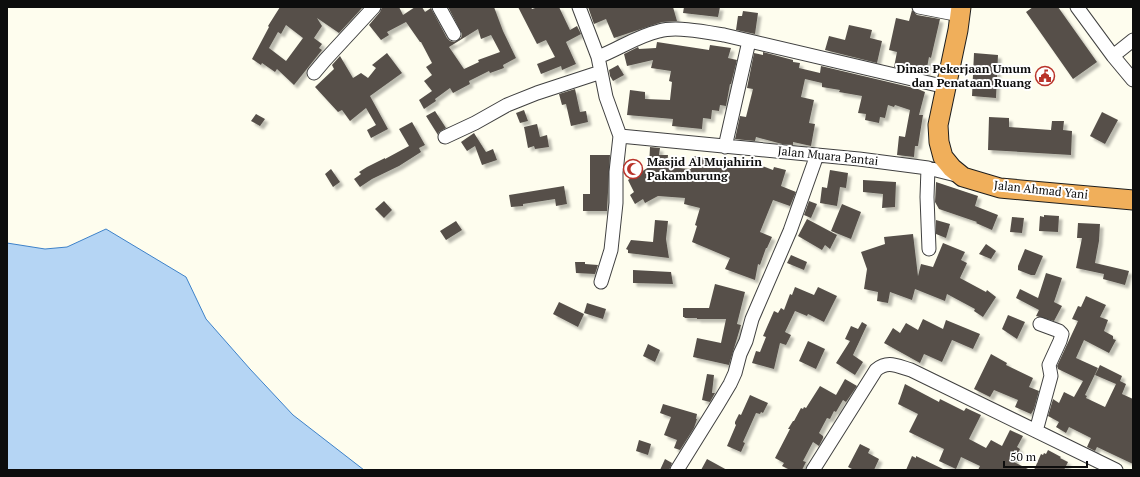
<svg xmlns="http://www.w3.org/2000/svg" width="1140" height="477" viewBox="0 0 1140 477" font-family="'PT Serif',serif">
	<defs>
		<filter id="shadow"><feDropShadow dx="3.5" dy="3.5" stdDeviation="1" flood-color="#0004"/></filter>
	</defs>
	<rect width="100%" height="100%" fill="#fefdee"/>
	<path fill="#b5d5f4" stroke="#3e82c9" d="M106,229L186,277L206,319L250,369L293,415L364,470H7V243L45,249L67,247Z"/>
	<path fill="#56504a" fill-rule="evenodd" filter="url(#shadow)" d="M280,7H363L339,33L317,18L322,26L314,38L322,44L319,48L322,50L294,85L277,69L275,72L262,63L261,65L252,59L269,27L268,26ZM286,25L303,38L286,61L269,48L278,32L281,34Z
		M382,7H399L403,15L415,7H422L425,12L431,8L447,38L450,41L454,42L461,38L462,34L448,7H494L503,31L516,58L503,65L504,68L490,73L489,71L469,81L470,84L453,93L450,88L435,99L436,101L424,109L419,100L432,91L424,81L432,75L426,67L432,63L421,42H420L406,22L387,32L389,35L381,40L369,25L380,12ZM478,29L481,39L491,35L500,52L478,60L479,62L464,69L449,47Z
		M518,7H531L532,9L538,7H559L570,30L577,26L581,34L566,42L576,64L562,70L561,66L541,74L537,64L555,57L546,40L537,44Z
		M588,7H673L677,21L662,22L614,38L606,19L594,24Z
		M684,7H720L718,17L683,13Z
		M1033,7H1058L1097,62L1073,79L1026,12Z
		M912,10L917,15L940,19L931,58L929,57L926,73L894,67L897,52L889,50L896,18L909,21Z
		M743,11L758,13L755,34L736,30L738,16H742Z
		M849,25L872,30L870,38L882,41L877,63L825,50L829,36L845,40Z
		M657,42L709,50L710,45L731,48L728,58L737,60L731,84H730L726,106L720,105L719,111L712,110L711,119L703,118L702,129L672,126L673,119L627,115L630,90L645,92V99L670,100L672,82L669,81L671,71L651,68L653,60L627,66L624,54L638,47L639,49L656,48Z
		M763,52L793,60V62L800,63L799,68L820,73L821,66L918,89L925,92L919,115H923L918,146H915L914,157L897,155L899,136L905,137L910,110L895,105L894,107L888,105L885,118L880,117L879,123L865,120L866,114L858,113L862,96L839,92L840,90L822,87V83L805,79L801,97L814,100L809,123L815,124L811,146L793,142V145L782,144L756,137L755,141L735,139L740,116L746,117L753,89L747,88L754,53L763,55Z
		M387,53L402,73L370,96L388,129L371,138L367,130L376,125L366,108L350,121L342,110L338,112L315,87L334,69L332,65L340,56L353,78L361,73L368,78L376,68L372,65Z
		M974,53L998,55L996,98L972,96Z
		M618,65L624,75L613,81L610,76L609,70Z
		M575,89L580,112L586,111L588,122L571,126L566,104L562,105L559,94Z
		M524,110L528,121L520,123L516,113Z
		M435,111L446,128L439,132L438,135L426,116Z
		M1102,112L1118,120L1105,144L1090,136Z
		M256,114L265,119L260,126L251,121Z
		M989,117L1009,118V127L1051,130L1052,121H1064L1063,130L1072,131L1071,155L988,150Z
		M412,122L425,145L419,148L421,152L399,166L372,179L360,187L354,179L361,174L359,172L367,167L385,158V159L409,146L399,129Z
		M537,124L540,137L547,135L549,147L535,149L534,146L528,148L524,127Z
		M474,133L486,152L493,149L497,160L482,165L475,146L467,151L461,142Z
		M650,147L660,148L659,155H668L667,167L691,169L694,156L713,160V158L739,165L740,161L756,166L757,164L773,170L774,167L786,170L781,186L796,192L790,206L773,200L760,232L772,237L767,248H766L760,265L758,264L755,280L725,269L730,258L692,242L697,226L695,225L700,208L684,204L685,198L658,196L645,203L643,199L635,204L630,195L634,192L628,180L649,167Z
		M590,155H610L607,211H583V194H590Z
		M331,169L340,182L333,187L325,174Z
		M830,170L848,173L846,188L840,187L837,206L820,203L822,187L827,188Z
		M863,180L896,182L895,207L882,208L883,194L863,192Z
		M936,182L978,196L975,206L998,215L992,230L976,223L977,222L939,209L935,202Z
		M564,186L567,204L556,206L555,199L523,204V206L511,207L509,195Z
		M384,201L392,210L384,218L375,209Z
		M809,201L817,204L811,218L804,215Z
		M842,204L861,212L851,239L831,231Z
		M1044,215L1059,216L1058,232L1039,231L1040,216L1044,217Z
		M1012,217L1024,218L1022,233L1010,232Z
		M807,219L837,235L830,249L825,245L822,250L798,236Z
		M655,220L668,221L666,239L669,258L628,253V250L626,249L631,240L653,242Z
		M936,220L950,224L946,238L936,234Z
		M456,221L462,230L446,240L440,231Z
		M1078,223L1100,224L1099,241L1095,263L1129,271L1125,285L1103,279L1104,274L1076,268L1082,238H1077Z
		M913,234L918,276L921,264L933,267L943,243L965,252L961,260L967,263L960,278L986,292L987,290L996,297L983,317L974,311L975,309L947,294L945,301L915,289L912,300L890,292L888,303L877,301L878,292L864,289L867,269L861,252L885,244L884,237Z
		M986,244L996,251L991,259L979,254Z
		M1025,249L1043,256L1035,275H1031L1018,270V266Z
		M791,255L807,262L804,270L787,263Z
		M575,262H585V264L598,265L595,274L576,273Z
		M633,270L671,272L673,284L633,283Z
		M1046,273L1062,278L1054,302L1062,306L1054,321L1036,316L1039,310L1016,298L1020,289L1038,298Z
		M715,284L745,292L737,324L741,325L729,365L693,357L697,338L721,343L726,319H697V318H684L685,317H683V308H709Z
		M795,287L814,295L818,287L837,296L824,322L808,314L807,316L795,311L785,332L791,335L786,345L780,343L774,369L752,363L756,351L760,352L766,337L763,336L774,311L778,313L781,308L784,310L790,294L792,295Z
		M1086,296L1106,305L1100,317L1108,320L1104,331L1113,336V339L1116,340L1109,353L1084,340L1076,358L1098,368L1085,395L1087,396L1086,398L1105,407L1116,384L1095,375L1100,365L1122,376L1120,381L1126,384L1122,394L1133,399V464L1097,447L1095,451L1087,447L1091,438L1069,427L1066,433L1056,427L1059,422L1048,416L1053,399L1059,403L1064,392L1074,397L1083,381L1058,369L1057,366L1078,321L1072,319L1078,306L1081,307Z
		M559,302L584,314L578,327L553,314Z
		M587,303L606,309L603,319L584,313Z
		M1008,315L1025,322L1017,339L1002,329Z
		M923,319L943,329L946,320L980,334L973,349L952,340L942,362L924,354L920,363L884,343L893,328L900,333L906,323L918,330Z
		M862,322L867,325L853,355L863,362L855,375L836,363L850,341L845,339L851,326L858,329Z
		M808,341L825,349L816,369L799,361Z
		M648,344L660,350L655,362L643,356Z
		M991,354L1007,363L1006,365L1033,378L1029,387L1039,391L1034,409L1031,414L1015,407L1018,400L994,390L990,397L974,389Z
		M707,374L714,375L712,393H715L710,402L702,400Z
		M845,379L857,386L846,402L843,400L836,412L834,411L830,419L827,418L819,433L823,436V438L819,446L813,442L803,461L806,462L802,470H790L782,466L784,463L775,458L790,429H788L793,421H794L801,408L803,409L804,407L806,408L820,386L836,395Z
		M905,384L939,402L940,399L964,411L966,408L981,415L969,439L986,448L991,440L1002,446L1010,430L1023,436L1017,447L1020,449L1014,462L1030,470H978L980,466L961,457L956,469L939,461L944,449L909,432L918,414L898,404Z
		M750,395L768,403L763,413L761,412L760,414L756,413L743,442L745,443L741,452L727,446L736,425L735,424V422L739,414L741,415Z
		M663,404L697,414L696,419H697L694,428L680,450L674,448L677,440L664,435L671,417L660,413Z
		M639,440L651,444L648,455L636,451Z
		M860,444L870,449L868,453L879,459L874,470H854L848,467Z
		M1048,450L1061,457L1060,458L1068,462L1064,470H1034L1041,454L1043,455L1044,453L1046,454Z
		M912,456L916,458V456L945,470H906Z
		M665,459L672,463L669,470H660Z
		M707,459L727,470H701Z"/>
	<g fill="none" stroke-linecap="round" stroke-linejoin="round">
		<defs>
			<path id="minor" d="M439,7L454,34
				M579,7L598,57
				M919,7L960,15
				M1077,7L1113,56L1133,80
				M1113,56L1133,40
				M314,73L325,60L374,7
				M620,136L859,159L928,168L960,176
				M445,137L475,123L507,105L537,93L601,72
				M725,147L749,41
				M928,168L927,197L929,249
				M601,282L611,250L616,203V172L620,136L606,97L598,57C619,49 637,36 659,31C676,26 706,32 724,35L946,87
				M1036,431L1051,376L1049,365L1060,341L1062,334L1059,331L1040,324
				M677,470L718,404L730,384L735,373L740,354L746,341L752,319L790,231L817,155
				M813,470L876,370C888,360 897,366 911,370L1116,470"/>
			<path id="highway" d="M961,7L958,30L938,125L939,142L943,157L952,168L963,177L1000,188L1133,200"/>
		</defs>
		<use href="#minor" stroke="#404040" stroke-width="15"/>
		<use href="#highway" stroke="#1e1e1e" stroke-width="21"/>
		<use href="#minor" stroke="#fff" stroke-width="13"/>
		<use href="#highway" stroke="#f0af5b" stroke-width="19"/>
	</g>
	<defs>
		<symbol id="civic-ring" viewBox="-11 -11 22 22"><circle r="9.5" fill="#fff" stroke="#b9332a" stroke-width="1.5"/><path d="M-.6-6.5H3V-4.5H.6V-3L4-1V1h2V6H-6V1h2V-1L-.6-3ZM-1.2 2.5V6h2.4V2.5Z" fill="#b9332a"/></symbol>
		<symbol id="mosque-ring" viewBox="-11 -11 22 22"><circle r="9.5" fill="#fff" stroke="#b9332a" stroke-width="1.5"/><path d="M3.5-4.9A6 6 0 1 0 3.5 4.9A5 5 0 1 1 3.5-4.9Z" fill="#b9332a"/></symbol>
	</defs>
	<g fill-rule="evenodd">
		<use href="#civic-ring" x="1034" y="65" width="22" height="22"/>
		<use href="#mosque-ring" x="622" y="158" width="22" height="22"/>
	</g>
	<g text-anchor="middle" stroke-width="4" stroke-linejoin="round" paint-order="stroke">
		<g font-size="12" font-weight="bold" fill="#0d0d0d" stroke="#fff" text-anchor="end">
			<text x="1031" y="73">Dinas Pekerjaan Umum<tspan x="1031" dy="14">dan Penataan Ruang</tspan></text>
			<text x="647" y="166" text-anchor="start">Masjid Al Mujahirin<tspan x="647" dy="14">Pakamburung</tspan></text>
		</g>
		<g font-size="12" fill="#0d0d0d" stroke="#fff">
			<text transform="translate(828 156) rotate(6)" y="4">Jalan Muara Pantai</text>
			<text transform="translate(1041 190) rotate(6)" y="4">Jalan Ahmad Yani</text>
		</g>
	</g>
	<rect width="1140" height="477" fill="none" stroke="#0d0d0d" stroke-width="16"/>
	<path d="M1004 461v6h83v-6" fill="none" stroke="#0d0d0d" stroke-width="2"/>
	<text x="1010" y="461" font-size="12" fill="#0d0d0d" stroke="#ffffff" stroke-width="3" paint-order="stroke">50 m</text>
</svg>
